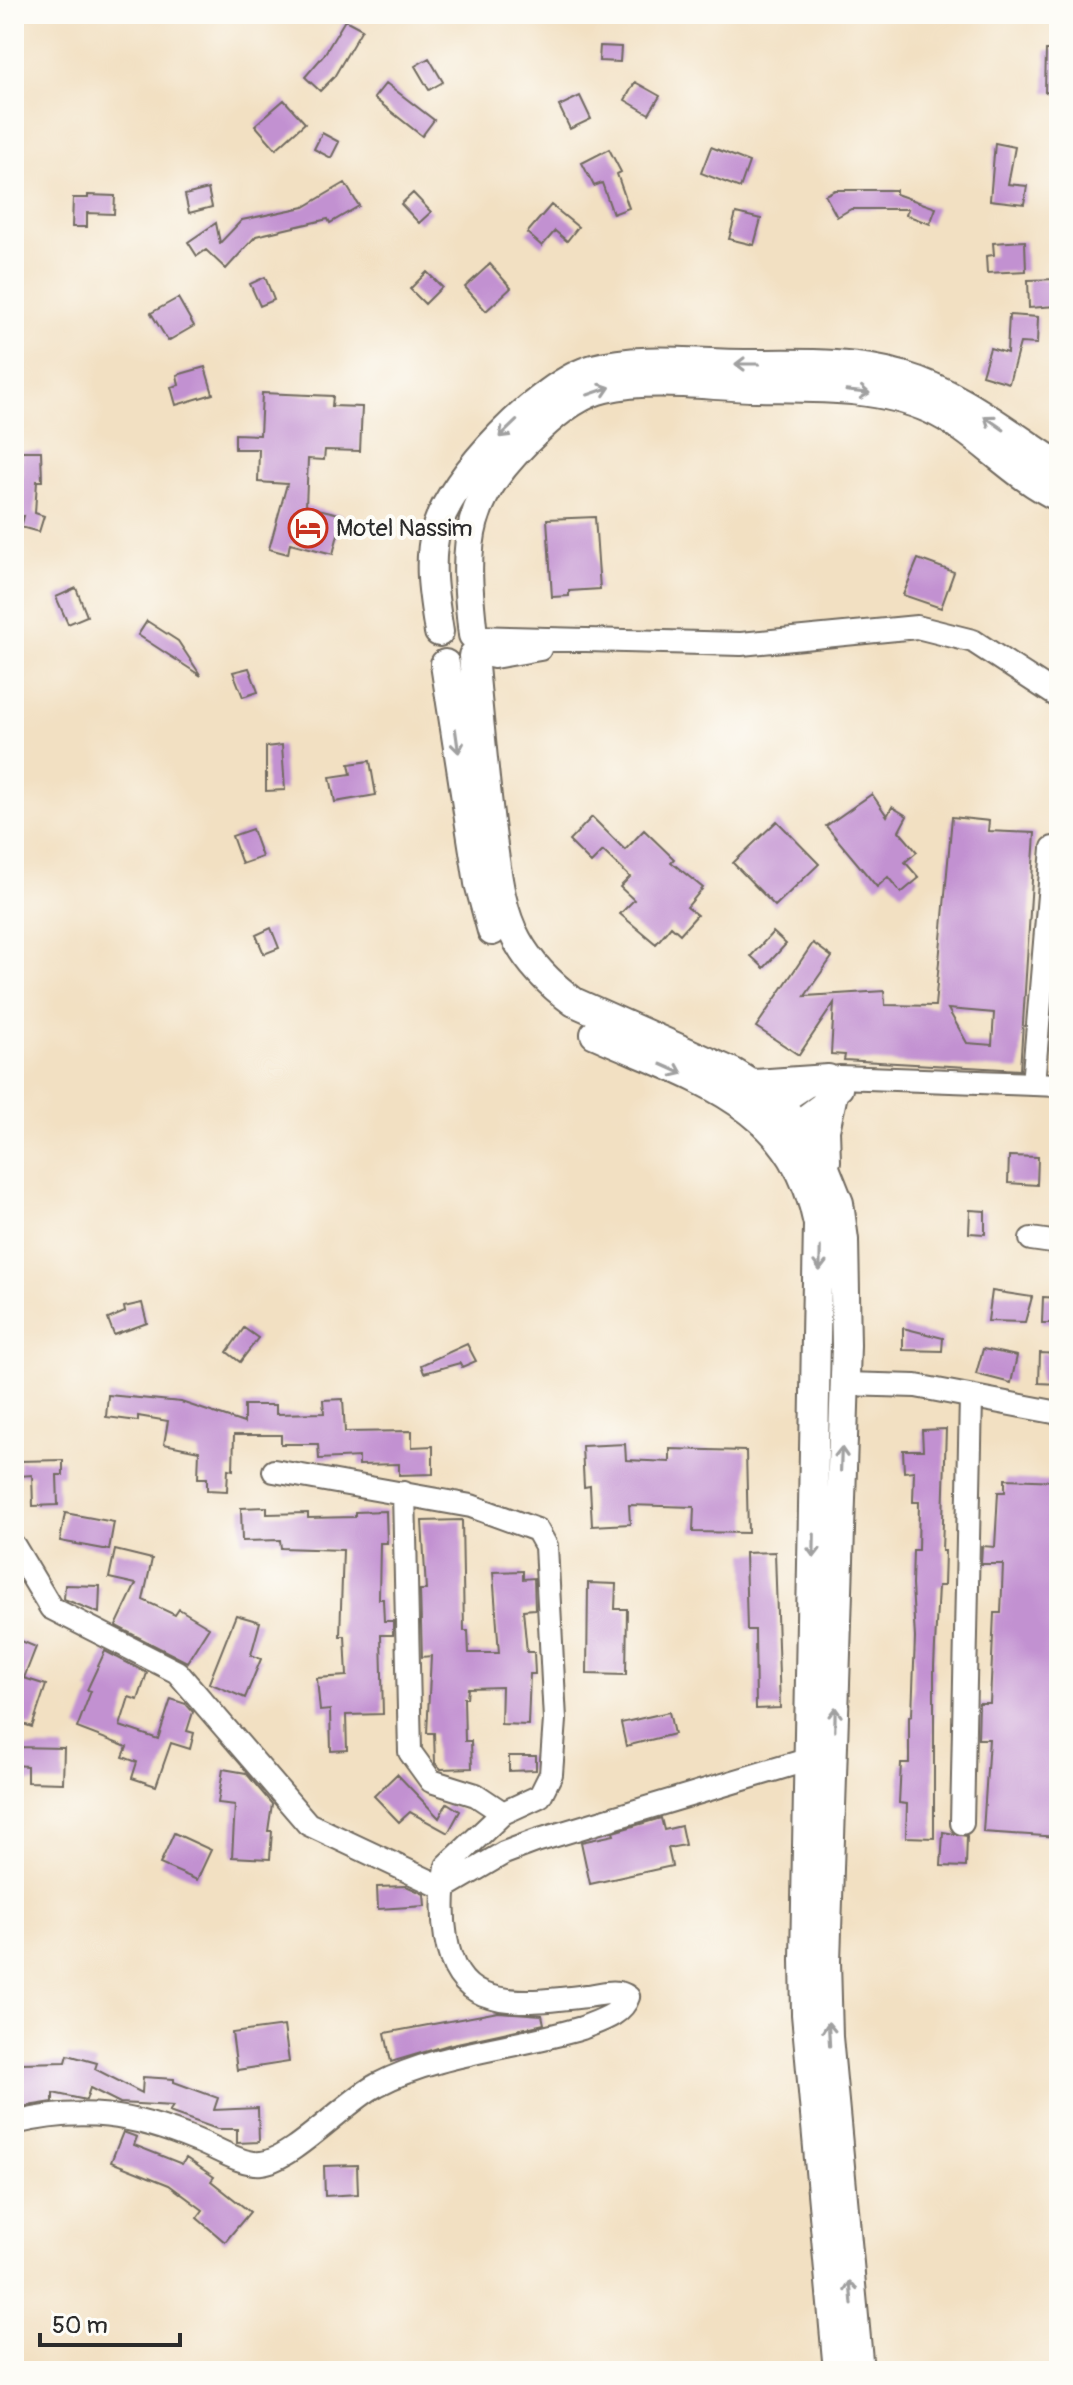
<svg xmlns="http://www.w3.org/2000/svg" width="1073" height="2385" viewBox="0 0 1073 2385" font-family="Pangolin,sans-serif">
	<rect width="100%" height="100%" fill="#fdfcf7"/>
	<filter id="ink" filterUnits="userSpaceOnUse"><feTurbulence type="fractalNoise" baseFrequency=".0125" numOctaves="2"/><feDisplacementMap in="SourceGraphic" scale="16" xChannelSelector="R" yChannelSelector="G"/><feConvolveMatrix kernelMatrix="1 2 1 2 8 2 1 2 1" color-interpolation-filters="sRGB"/></filter>
	<filter id="wash" filterUnits="userSpaceOnUse"><feTurbulence type="fractalNoise" baseFrequency=".006" numOctaves="4" result="noise"/><feDisplacementMap in="SourceGraphic" scale="32" xChannelSelector="R" yChannelSelector="G"/><feGaussianBlur stdDeviation="1.8" result="paint"/><feColorMatrix in="noise" values="0 0 0 0 0 0 0 0 0 0 0 0 0 0 0 0 0 1.4 0 .05"/><feComposite in="paint" operator="in"/></filter>
	<g filter="url(#wash)">
		<rect width="100%" height="100%" fill="#f2e0c2"/>
		<g id="blocks">
			<path fill="#c291d1" fill-rule="evenodd" d="M345,20L362,29L334,77L320,91L305,77L324,55Z
				M600,46L621,47L620,62L599,61Z
				M1046,50H1059V93L1045,92Z
				M429,58L443,82L429,90L415,66Z
				M635,82L660,96L649,114L625,100Z
				M386,83L434,120L422,136L374,98Z
				M580,96L591,119L570,129L559,106Z
				M284,100L305,123L276,149L255,125Z
				M322,133L339,142L331,158L314,149Z
				M995,143L1015,147L1008,184L1027,186L1024,204L990,200Z
				M711,147L749,162L740,188L701,173Z
				M609,149L621,172L617,174L629,208L613,214L602,183L594,186L582,163Z
				M345,183L359,206L330,223L328,219L256,236L226,269L206,250L197,256L188,242L216,223L220,243L242,220L304,207Z
				M208,189L212,207L189,213L185,195Z
				M835,190H896V194L936,208L930,224L906,215L908,209H851L837,217L825,195Z
				M413,193L431,212L419,223L401,204Z
				M88,195L115,196L114,214L87,213V227H72L73,198H88Z
				M551,205L578,227L567,241L555,231L542,246L527,233Z
				M736,213L761,219L754,245L729,239Z
				M1025,241L1026,271L987,273L986,256L994,255L993,243Z
				M490,264L511,288L486,311L465,287Z
				M427,272L442,287L425,304L410,289Z
				M265,277L274,300L260,306L250,284Z
				M1059,279L1056,306L1029,308L1028,280Z
				M178,298L194,326L168,341L151,313Z
				M1009,315L1038,317L1037,344L1020,343L1009,383L982,375L990,348L1007,353Z
				M205,367L213,394L176,405L171,387L179,385L177,375Z
				M262,393L333,396L332,406L362,407L360,451L325,450L324,460L308,459L306,506L343,515L333,554L290,543L288,554L269,549L287,484L258,482L259,449H235V434L260,435Z
				M21,451H41L42,481H37L35,513L44,516L39,532L21,527L24,516L14,517V477L22,476Z
				M595,517L600,589L569,591V596L552,597L547,519Z
				M918,559L954,572L941,608L903,595Z
				M76,588L87,616L68,624L56,597Z
				M147,621L178,641L201,676L138,635Z
				M249,668L258,692L243,697L233,672Z
				M282,745L285,790L266,791V747Z
				M370,761L376,795L335,802L330,777L351,774L349,764Z
				M872,794L887,816L892,807L907,816L899,831L917,852L905,862L919,878L901,893L888,877L877,887L826,826Z
				M592,817L625,850L644,830L674,859L671,862L703,888L687,907L697,915L680,934L671,926L656,944L620,914L634,900L620,887L630,877L603,851L591,863L569,841Z
				M952,817L989,821L988,831L1035,833L1020,1070L844,1060L845,1055L831,1054L834,1003L799,1055L756,1027L813,943L832,957L805,996L884,991L885,1005L935,1006ZM948,1009L994,1013L992,1045L967,1043Z
				M777,821L819,864L775,906L733,863Z
				M252,829L262,857L242,864L232,836Z
				M271,928L279,948L264,954L256,935Z
				M773,932L786,944L764,968L751,956Z
				M1009,1156L1038,1157L1037,1185L1008,1183Z
				M970,1210L985,1211V1234L969,1233Z
				M992,1291L1032,1297L1025,1322L988,1321Z
				M1043,1297L1059,1298V1323H1042Z
				M142,1303L147,1323L114,1335L108,1319L125,1312L124,1307Z
				M244,1328L258,1338L240,1362L227,1352Z
				M903,1328L943,1338L942,1351L903,1350Z
				M467,1344L476,1361L462,1367L460,1363L424,1373L421,1365Z
				M983,1349L1017,1356L1011,1383L976,1374Z
				M1040,1353L1059,1354V1384L1039,1383Z
				M108,1395L181,1402L244,1423V1405H276V1414L324,1413L323,1400L343,1399L345,1432L412,1431V1447L433,1446V1474L399,1475V1464L359,1465V1457L319,1459L318,1444H281V1435H234L233,1470L228,1469L227,1491L207,1490V1478H198L199,1451L164,1444L168,1421L138,1416V1421L106,1417Z
				M946,1429L942,1551H945L944,1586H938L934,1666V1838L906,1837L907,1804L899,1803L901,1763H909V1716L912,1715L915,1638L912,1585L913,1550H918L919,1502H913L914,1471L904,1472L903,1450H923L922,1430Z
				M625,1444L626,1460L670,1462V1449L746,1451L748,1533L693,1532L694,1507L629,1505L630,1524L592,1526L590,1486L584,1487L582,1446Z
				M63,1460V1475H57L58,1505L33,1506L32,1475L19,1476V1461Z
				M1005,1479L1059,1481V1837L983,1832L989,1739H978L979,1703H990L994,1613H1001L1003,1564H981L982,1546L995,1547L998,1492H1005Z
				M267,1507V1514L308,1513V1518L355,1517V1512L386,1511L387,1543H380L379,1599H383L384,1621H393V1635H381L383,1714L346,1715L347,1750L331,1751L330,1710L320,1711L317,1678L347,1676L345,1636H340L343,1550L281,1548L280,1540L242,1541L241,1508Z
				M65,1513L114,1522L109,1550L60,1541Z
				M462,1520L464,1631H468L469,1653H499L493,1572L523,1571V1579L534,1578L535,1609L523,1610L527,1652H534L535,1674H530L528,1725L501,1724L502,1687L468,1688L467,1698H464L465,1741H471L472,1768L441,1769L435,1763L434,1733H427L431,1656L422,1657L420,1590H426L422,1521Z
				M115,1550L152,1559L143,1600L175,1615L179,1609L209,1627L187,1662L116,1626L136,1584L109,1578Z
				M775,1552L780,1708L756,1709L755,1630H747L745,1553Z
				M588,1583L616,1584L615,1609H627L626,1675L587,1674Z
				M65,1585L100,1586L99,1613L64,1599Z
				M236,1615L260,1622L251,1655L261,1659L245,1698L209,1683Z
				M14,1638L36,1647L24,1678L46,1685L32,1727L14,1721Z
				M105,1651L147,1673L138,1700L129,1697L120,1726L158,1739L171,1699L186,1704L193,1712L187,1731L194,1733L190,1749L171,1743L156,1786L132,1778L137,1762L123,1757L127,1747L77,1728L91,1691L87,1690Z
				M669,1712L674,1734L626,1746L621,1723Z
				M14,1747L64,1748L63,1783L27,1782V1766L14,1765Z
				M509,1756H536V1770L509,1771Z
				M223,1769L246,1773L272,1804L268,1831H272L270,1859L232,1857L235,1805L218,1803Z
				M397,1774L439,1818L447,1803L460,1811L448,1833L410,1812L399,1822L374,1796Z
				M661,1818L664,1830L681,1826L685,1845L668,1848L672,1866L590,1884L581,1842L614,1835L613,1832Z
				M943,1832L967,1836L966,1867L941,1866Z
				M174,1833L211,1850L197,1880L160,1864Z
				M406,1886L424,1894L425,1906L378,1909L377,1887Z
				M498,2012L542,2015L544,2024L448,2045L391,2062L385,2033Z
				M284,2026L289,2062L237,2070L232,2033Z
				M68,2055L97,2063L95,2069L142,2093L143,2077L174,2079V2082L218,2098L214,2110L258,2108L259,2142L237,2143V2129H217L169,2112L173,2106L120,2103L90,2088L86,2100L53,2093V2102L21,2107L20,2063L66,2062Z
				M123,2132L137,2137L134,2145L182,2164L186,2158L214,2177L211,2181L250,2212L225,2242L197,2218L203,2210L169,2185L111,2162Z
				M357,2165L358,2194L325,2196L324,2166Z"/>
		</g>
	</g>
	<g filter="url(#ink)">
		<use href="#blocks" fill-opacity="0" stroke="#716a60" stroke-width="2"/>
		<g fill="none" stroke-linecap="round" stroke-linejoin="round">
			<defs>
				<path id="minor" d="M474,637L741,644L917,627L973,641L1059,697
					M474,653L494,657L540,649
					M1033,1084L1053,848
					M766,1113L807,1086L839,1077L1059,1085
					M785,1131L841,1089
					M1031,1239L1059,1243
					M844,1384L916,1386L1059,1413
					M404,1493L410,1752L431,1781L476,1795L503,1813
					M14,1546L51,1608L177,1672L308,1824L444,1888
					M962,1823L971,1397
					M444,1888L504,1853L536,1841L810,1759H821
					M14,2123C82,2106 133,2114 198,2141C216,2148 242,2165 261,2163C291,2161 347,2100 377,2085C437,2053 517,2048 582,2028C599,2021 622,2015 628,1997C617,1988 599,1995 587,1996C554,2000 513,2006 483,1994C438,1976 441,1904 447,1866L503,1813L540,1796L551,1774L555,1720L546,1546L537,1530L471,1506L274,1471"/>
				<path id="major" d="M439,632C434,599 427,564 436,530C450,478 542,383 593,369C641,356 696,364 745,364C795,364 853,361 902,376C960,393 1009,434 1059,466
					M473,635C462,537 464,499 539,429C557,412 581,393 605,388C653,377 708,386 756,387C813,388 877,385 930,409C977,430 1011,475 1059,497
					M473,656C479,717 484,778 492,839C497,873 500,909 517,940C531,966 551,985 574,1002L734,1073L774,1098L817,1148L839,1203L844,1240L846,1345L826,1961L828,2037L859,2371
					M445,664L479,883L492,931
					M595,1034C694,1078 794,1102 818,1224L805,1960L806,2014L838,2371
					M755,1084L828,1079
					M826,1161L825,1130L833,1094"/>
			</defs>
			<use href="#minor" stroke="#716a60" stroke-width="26"/>
			<use href="#major" stroke="#716a60" stroke-width="32"/>
			<use href="#minor" stroke="#fff" stroke-width="22"/>
			<use href="#major" stroke="#fff" stroke-width="28"/>
		</g>
		<defs><path id="oneway-shaft" d="M-6 0H5M1.5-3L5.5 0L1.5 3" fill="none" stroke-width="1.6" stroke-linecap="round" stroke-linejoin="round" transform="scale(2)"/></defs>
		<g stroke="#a0a0a0">
			<use href="#oneway-shaft" transform="translate(747 364) rotate(180)"/>
			<use href="#oneway-shaft" transform="translate(599 391) rotate(-19)"/>
			<use href="#oneway-shaft" transform="translate(858 392) rotate(6)"/>
			<use href="#oneway-shaft" transform="translate(994 423) rotate(-145)"/>
			<use href="#oneway-shaft" transform="translate(508 429) rotate(136)"/>
			<use href="#oneway-shaft" transform="translate(457 741) rotate(82)"/>
			<use href="#oneway-shaft" transform="translate(672 1069) rotate(24)"/>
			<use href="#oneway-shaft" transform="translate(820 1259) rotate(91)"/>
			<use href="#oneway-shaft" transform="translate(841 1459) rotate(-88)"/>
			<use href="#oneway-shaft" transform="translate(814 1546) rotate(91)"/>
			<use href="#oneway-shaft" transform="translate(835 1719) rotate(-89)"/>
			<use href="#oneway-shaft" transform="translate(829 2034) rotate(-93)"/>
			<use href="#oneway-shaft" transform="translate(851 2293) rotate(-95)"/>
		</g>
	</g>
	<defs>
		<symbol id="hotel-ring" viewBox="-11 -11 22 22"><circle r="9.5" fill="#fdfcf7" stroke="#c8321e" stroke-width="1.5"/><path d="M-6-4.5h1.5V1H6V5H4.5V3h-9V5H-6ZM-4 0a1.8 1.8 0 1 1 3.6 0ZM.5 0V-2.5h3Q6-2.5 6 0Z" fill="#c8321e"/></symbol>
	</defs>
	<g fill-rule="evenodd">
		<use href="#hotel-ring" x="286" y="506" width="44" height="44"/>
	</g>
	<g text-anchor="middle" stroke-width="8" stroke-linejoin="round" paint-order="stroke">
		<g font-size="24" fill="#2b2b2b" stroke="#fdfcf7" text-anchor="start">
			<text x="336" y="536">Motel Nassim</text>
		</g>
	</g>
	<rect width="1073" height="2385" fill="none" stroke="#fdfcf7" stroke-width="48"/>
	<path d="M40 2333v12h140v-12" fill="none" stroke="#2b2b2b" stroke-width="4"/>
	<text x="52" y="2333" font-size="24" fill="#2b2b2b" stroke="#fdfcf7" stroke-width="6" paint-order="stroke">50 m</text>
</svg>
